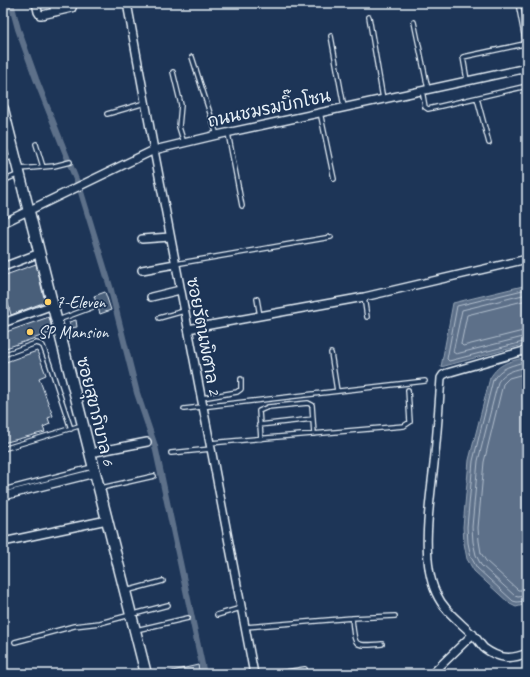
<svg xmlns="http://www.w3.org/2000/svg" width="530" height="677" viewBox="0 0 530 677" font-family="Caveat,'Playpen Sans Thai',sans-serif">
	<rect width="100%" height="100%" fill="#1d3557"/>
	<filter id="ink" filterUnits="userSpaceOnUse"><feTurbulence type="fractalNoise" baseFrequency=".025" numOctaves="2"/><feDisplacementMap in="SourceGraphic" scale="8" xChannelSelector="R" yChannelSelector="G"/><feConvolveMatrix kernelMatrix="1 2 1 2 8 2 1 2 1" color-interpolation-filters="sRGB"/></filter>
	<g filter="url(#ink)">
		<path fill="#5d7089" stroke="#95a4b5" d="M527,285V344L441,367L453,303Z
			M527,357V604L516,607L510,604L474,571L467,559L464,543L463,527L469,460L490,378C500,362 509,362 527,357Z"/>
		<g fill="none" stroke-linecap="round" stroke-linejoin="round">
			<path stroke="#b0bdcc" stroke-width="1" d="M527,289L457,306L447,359L449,361L527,341
				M527,294L462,310L453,352L456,354L527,336
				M527,300L467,315L461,344L463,346L527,330
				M527,361C512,366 502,366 493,380L473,461L467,527L468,543L471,557L477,568L513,601L517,602L527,601
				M527,367C515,370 505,371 498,382L478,461L472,527L473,542L476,555L481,565L515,596L518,597L527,596
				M527,373L509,378L503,384L484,462L478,528L479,541L481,553L486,561L518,590H527"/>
			<path stroke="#5d7089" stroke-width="6" d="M11,3L18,29L36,79L81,192L111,290L137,393L155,446L204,674"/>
		</g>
		<path fill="#495e7a" stroke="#e8f1f8" d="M36,264L45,302L11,315L3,285V276Z
			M105,292L111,310L100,314L94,296Z
			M49,317L53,332L3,349V333Z
			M76,320L77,327L71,328L69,322Z
			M37,351L46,375L39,378L53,416L48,418L50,424L43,427L45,432L3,443V363Z
			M198,665L200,674H168V672Z"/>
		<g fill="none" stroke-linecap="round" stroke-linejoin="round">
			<defs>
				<path id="lane" d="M369,17L383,99
					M414,22L428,89
					M331,36L344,107
					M192,57L217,135
					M173,72L181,105L179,127L184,143
					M467,80L463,57L524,44L525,40L518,3
					M422,90L425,107L428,109L527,86
					M477,98L489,143
					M320,112L334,179
					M107,114L145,103
					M228,133L242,206
					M36,144L43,167
					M3,160L14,156
					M20,169L54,166L70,162
					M3,181L19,174
					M175,264L331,237
					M364,297L367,317
					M257,299L260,316
					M159,318L184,311
					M58,320L93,307
					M331,353L337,391
					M3,355L36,343L40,344L43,346L49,362L71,429
					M202,398L237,392L241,389V379
					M184,409L425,381
					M259,425L313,419
					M261,439L259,411L268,407L308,403L312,405L314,434
					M210,443L404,426L410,422L408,390
					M3,449L82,425
					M171,453L211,449
					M101,488L154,476
					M3,490L92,467
					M126,591L163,581
					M217,615L241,608
					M352,618C355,648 353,646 382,644
					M245,627L352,618L395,616
					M136,630L188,618
					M15,642L74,626L100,623L168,605
					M273,674L305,669"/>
				<path id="street" d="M36,3L38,12L40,15H42L72,8L73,3
					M53,3L55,12
					M127,3L154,150L254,674
					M3,223L154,150L217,135L527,68
					M142,239L170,237
					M3,267L40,253
					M142,270L175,264
					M151,297L180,290
					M3,323L53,305
					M188,329L364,297L527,259
					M527,350L447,373L443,375L441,378C439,407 437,435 434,464C430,501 420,559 436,593C444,611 459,621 472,634C477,638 480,644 484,648C499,659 511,660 527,653
					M90,453L147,442
					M3,496L95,473
					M3,542L107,520
					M432,674L473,634"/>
				<path id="secondary" d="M3,109L146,674"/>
			</defs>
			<use href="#lane" stroke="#e8f1f8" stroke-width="6"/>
			<use href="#street" stroke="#e8f1f8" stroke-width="10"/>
			<use href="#secondary" stroke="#e8f1f8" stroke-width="13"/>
			<use href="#lane" stroke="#1d3557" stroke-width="3.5"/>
			<use href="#street" stroke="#1d3557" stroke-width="7"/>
			<use href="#secondary" stroke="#1d3557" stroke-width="10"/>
		</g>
	</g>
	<g fill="#ffd166" stroke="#1d3557" stroke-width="1.5">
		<circle cx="48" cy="302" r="4"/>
		<circle cx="30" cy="332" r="4"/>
	</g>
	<g text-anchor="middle" stroke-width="3.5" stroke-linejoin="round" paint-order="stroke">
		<g font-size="17" fill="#e8f1f8" stroke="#1d3557">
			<text transform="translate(269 108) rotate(-12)" y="6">ถนนชมรมบิ๊กโซน</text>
			<text transform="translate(204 336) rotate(79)" y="6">ซอยรัตนพิศาล 2</text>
			<text transform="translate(96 411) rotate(76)" y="6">ซอยสุขาภิบาล 6</text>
		</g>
		<g font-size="17" fill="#e8f1f8" stroke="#1d3557" text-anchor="start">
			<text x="56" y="308">7-Eleven</text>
			<text x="38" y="338">SP Mansion</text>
		</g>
	</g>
	<rect width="530" height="677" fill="none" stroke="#1d3557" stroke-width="16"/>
	<rect x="8" y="8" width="514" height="661" fill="none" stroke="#e8f1f8" stroke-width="1.5" filter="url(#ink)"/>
</svg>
